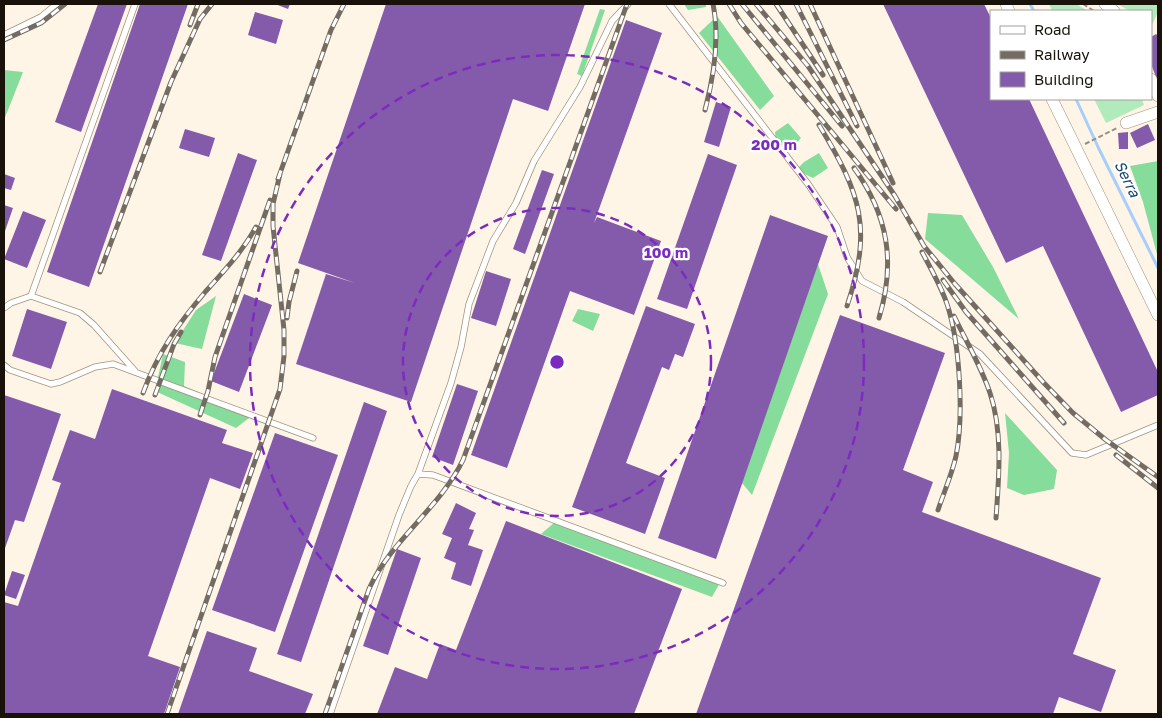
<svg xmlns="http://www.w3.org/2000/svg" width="1162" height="718" viewBox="0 0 1162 718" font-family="'Golos Text',sans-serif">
	<rect width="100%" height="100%" fill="#fff5e7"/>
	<path fill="#b1ebbc" d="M1049,4H1076L1088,11H1052Z
		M1117,4H1158V12L1152,25L1151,11H1130Z
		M1094,99H1142L1144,105L1106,123Z"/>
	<path fill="#86dc9a" d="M684,4H706V7L688,10Z
		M600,9L605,10L582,76L577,74Z
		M717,16L774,96L760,110L699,33Z
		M4,70L23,72L4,120Z
		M788,123L801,138L794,146L776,144L775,132Z
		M819,153L828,168L813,178L796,170L804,162Z
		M1158,161V258L1143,202L1130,166Z
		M928,213L962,215L993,267L1019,319L925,239Z
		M818,264L828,294L752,495L742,483Z
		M216,296L202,349L175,343L196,310Z
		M578,309L600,314L593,331L572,321Z
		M163,354L185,362L184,386L253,415L236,428L155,391Z
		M1005,413L1057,470L1054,489L1024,495L1007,488L1009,453Z
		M555,522L722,579L712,597L541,534Z"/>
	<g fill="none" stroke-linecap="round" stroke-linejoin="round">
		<path stroke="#a7cefa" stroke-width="3" d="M1030,4L1034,11
			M1076,99L1098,147L1158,268"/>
	</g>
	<path fill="#845baa" d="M98,4H127L81,132L55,122Z
		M140,4H188L89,287L47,272Z
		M275,4H290L288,9Z
		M386,4H585L548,111L513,99L411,402L296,364L326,274L355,283L298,263Z
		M883,4H984L991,18V99H1029L1158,372V395L1121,412L1043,246L1006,263Z
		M255,12L283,20L276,44L248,35Z
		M626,20L662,33L594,223L597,217L661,241L634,315L570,291L507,468L471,455Z
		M1156,34L1158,36V82L1151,64V37Z
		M716,102L731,107L719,147L704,142Z
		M1148,124L1155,140L1137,148L1130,133Z
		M185,129L215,138L209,157L179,148Z
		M1128,132V149H1119L1118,133Z
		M238,153L257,160L221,261L202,255Z
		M708,154L737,165L687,309L657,299Z
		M542,170L554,174L525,254L513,249Z
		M4,174L15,178L11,190L4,188Z
		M4,205L13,208L4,234Z
		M23,211L46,220L27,268L4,259Z
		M770,215L828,236L716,559L658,538Z
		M486,271L511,279L496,326L471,318Z
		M244,294L272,305L239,392L211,381Z
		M646,306L695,324L683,357L675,354L669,370L662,367L626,463L665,478L645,534L572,507Z
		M27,309L67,322L51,369L12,356Z
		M840,315L945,353L903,470L933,482L922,512L1101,578L1073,654L1116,670L1101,712L1059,697L1053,714H696Z
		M457,384L478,391L453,465L432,457Z
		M112,389L227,430L222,443L253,453L240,489L210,478L148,656L180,667L164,714H4V602L18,606L61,483L52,480L70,430L95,439Z
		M4,395L61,414L24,522L15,520L4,551Z
		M364,402L387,411L301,662L277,654Z
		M275,433L338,455L275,632L212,610Z
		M456,503L476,513L469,529L474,530L468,545L483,550L471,586L451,579L456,563L444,558L452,538L442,534Z
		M506,521L682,589L634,714H377L395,667L427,679L440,644L456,650Z
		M397,549L421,558L388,655L363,646Z
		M12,571L25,575L16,599L4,595Z
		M207,631L257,648L249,671L313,694L305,714H178Z"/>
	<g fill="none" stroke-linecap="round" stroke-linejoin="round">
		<defs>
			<path id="service" d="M669,4L808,184L837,227L847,257L862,281L903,302L980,354L1072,453L1086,455L1158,425
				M4,35L41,17L57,4
				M31,296L135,4
				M4,308L11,303L31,296L80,313L94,325L135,371
				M4,365L10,370L51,384L60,382L95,367L113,364L313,438
				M418,474L451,383L461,347L469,304L493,241L516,203L534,161L580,87L612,21L628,4
				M330,714L399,515L411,486L418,474L433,475L723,583"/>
			<path id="minor" d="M1006,4L1009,11
				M1105,4L1114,11
				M1151,79L1158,96
				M1052,99L1158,315
				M1126,123L1158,112"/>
		</defs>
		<use href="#service" stroke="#a1927c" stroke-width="7"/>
		<use href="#minor" stroke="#a1927c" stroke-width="12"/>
		<path stroke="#989085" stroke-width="2" stroke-dasharray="5 2.5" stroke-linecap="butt" d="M1083,4L1094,11
			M1085,144L1117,128"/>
		<use href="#service" stroke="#fff" stroke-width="5.5"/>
		<use href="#minor" stroke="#fff" stroke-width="11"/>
		<defs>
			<path id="rail" d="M729,4L741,23L896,209
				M742,4L842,126
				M756,4L808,66L895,196L924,246L955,284L1044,383L1073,413L1106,440L1158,477
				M776,4L823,75
				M796,4L857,126
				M810,4L893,183
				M190,25L198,4
				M4,40L41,23L65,4
				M705,110C714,76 720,39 713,4
				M819,125C861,194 873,228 847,306
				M854,168C888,215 896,262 879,318
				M278,179L331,30L344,4
				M922,252C931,269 941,286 947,304C960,343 964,416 956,456C952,474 944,492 938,510
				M100,272L171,82L200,19L212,4
				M943,280L966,312L1064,423
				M954,316C966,341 981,366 990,393C1003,432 999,477 996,518
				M287,318L289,302L297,271
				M143,393C158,352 178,324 206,291C224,271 243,251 256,227
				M155,395L174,344L181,332
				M200,415L208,391L215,357L270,200
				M1116,455L1158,488
				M167,714L280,389L284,356V330L273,226V204L280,174
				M325,714L369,589C391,540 439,509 463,460L627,4"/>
		</defs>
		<use href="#rail" stroke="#746c62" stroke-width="5"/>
		<use href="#rail" stroke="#fff" stroke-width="3" stroke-dasharray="9" stroke-linecap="butt"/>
	</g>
	<g fill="none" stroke="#7b2cbf" stroke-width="2.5" stroke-dasharray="9 6">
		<circle cx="557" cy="362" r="154"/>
		<circle cx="557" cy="362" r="307"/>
	</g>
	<g text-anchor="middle" stroke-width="4.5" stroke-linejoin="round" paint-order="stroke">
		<g font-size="15" font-style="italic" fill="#174473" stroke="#fff">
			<text transform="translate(1127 179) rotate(64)" y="5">Serra</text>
		</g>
	</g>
	<circle cx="557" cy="362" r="8" fill="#7b2cbf" stroke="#fff" stroke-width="2.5"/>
	<g font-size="15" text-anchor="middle" font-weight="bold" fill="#7b2cbf" stroke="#fff" stroke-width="4.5" stroke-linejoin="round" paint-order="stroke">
		<text x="774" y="150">200 m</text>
		<text x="666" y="258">100 m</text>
	</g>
	<rect width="1162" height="718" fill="none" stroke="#18120a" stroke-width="10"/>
	<rect x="990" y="10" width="162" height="90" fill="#ffffff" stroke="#a3a09d"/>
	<rect x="1000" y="26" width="25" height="8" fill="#ffffff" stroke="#a3a09d"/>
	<text x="1034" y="35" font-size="15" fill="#18120a">Road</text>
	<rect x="1000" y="51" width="25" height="8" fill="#746c62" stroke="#a3a09d"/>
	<text x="1034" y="60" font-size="15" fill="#18120a">Railway</text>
	<rect x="1000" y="72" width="25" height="15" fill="#845baa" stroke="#a3a09d"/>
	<text x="1034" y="85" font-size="15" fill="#18120a">Building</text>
</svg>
